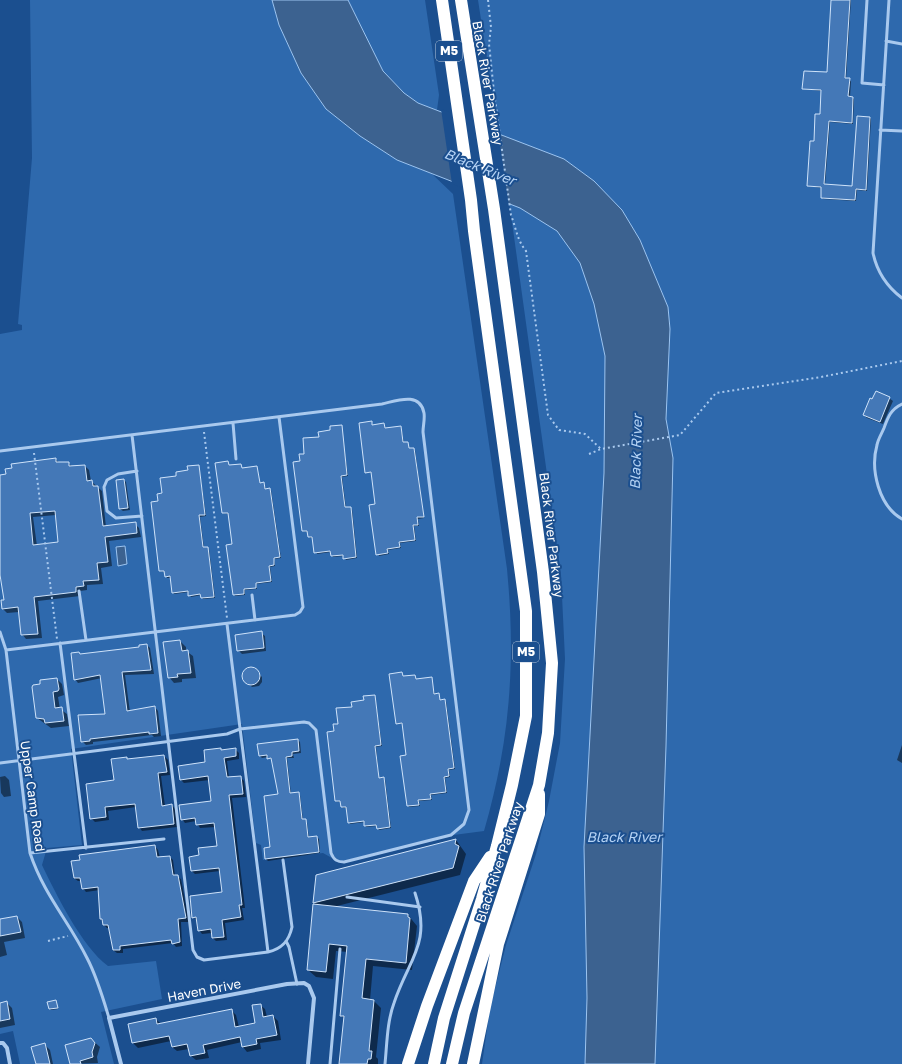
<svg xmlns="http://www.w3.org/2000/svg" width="902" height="1064" viewBox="0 0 902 1064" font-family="'Golos Text',sans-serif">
	<rect width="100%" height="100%" fill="#1b4f8f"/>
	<path fill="#2e69ad" d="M30,0H272L279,25L301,73L326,109L360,136L397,160L431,173L453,194L507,569C516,663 510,741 484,831L446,836L339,862L323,853L263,860L261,845L256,843L242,724L71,749L82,845L47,848L42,865C56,894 82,947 108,966L156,961L162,999L101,1012L114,1064H20L13,1031L0,1034V334L22,330V325L18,324L32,158Z
		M348,0H425L439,95L437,110L418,103L404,93L383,71Z
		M478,0H902V1064H482L490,1008L506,945L536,854L549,801L560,743L565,659L561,575L511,215Z"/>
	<path fill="#3c6290" stroke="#9cc4f0" d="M272,0H348L383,71L404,93L418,103L564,159L594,181L622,210L640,240L668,307L670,329L666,419L673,458L666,746L655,1064H585L587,998L584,847L604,473L605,356L594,304L580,263L557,231L520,208L397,160L360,136L326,109L301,73L279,25Z
		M125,546L127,564L118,566L116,547Z"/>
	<path fill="#1b4f8f" d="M441,109L498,131L509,206L452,184Z"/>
	<path fill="#0007" fill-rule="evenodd" d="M832,0H851L846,79L851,81L850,97L854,99L853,124L830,122L825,185L853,187L858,117L870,118L871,119L867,191L857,190L856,201L823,199L822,188L808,186L821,115L822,91L804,89L828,73Z
		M889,398L893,401L883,424L867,418L864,415L873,400Z
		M371,422L373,426L384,424L386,429L401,427L404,443H407L410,449L415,450L424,518L418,519L419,526H414L416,541L400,543L401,548L388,550L389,554L379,556L376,505L372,473L366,472Z
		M341,426L348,476L342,477L346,508L352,509L357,558L346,560L344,556L333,557L331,552L317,554L314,538H310L308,532L303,531L301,462L320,438Z
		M55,459L60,463H68L73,467L85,466L89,470L91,481L102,491L106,527L135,524L139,528L141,537L109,541L112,566L101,568L103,584L87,585V590L80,591V596L38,601L42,638L26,639L22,634L19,612L7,613L3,609L5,601L3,579L0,580V476ZM56,515L60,542L37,546L33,517Z
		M228,462L229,466L241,465L242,469L257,467L260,484L264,483L266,490H271L281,558L274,559L275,566L270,567L272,582L256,584L257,589L245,590V595L235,596L233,545L229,514L223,513Z
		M199,466L206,516L200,517L204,548L209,549L215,598L203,599L202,595L191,597L189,592L174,594L171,578H167L166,572L160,571L159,502L177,477Z
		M124,480L126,482L130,510L123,511L120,509Z
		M261,633L265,636L266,651L242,654L238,650Z
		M180,641L186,647V651L193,656L196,678L182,679V682L174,683L169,677Z
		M147,645L150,648L154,674L125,675L130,712L155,707L158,711L161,736L154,737L152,735L119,739L93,742V744L86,745L82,741L106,715L102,678L78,683L75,679L81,655L140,648Z
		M247,670H255L262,677V682L259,686L252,687L243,678Z
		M402,673L404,677L415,676L417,680L431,678L435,695L438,694L440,700L446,701L455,769L449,770L450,777L445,778L447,793L431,795L432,800L419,801L420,806L409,807L407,756L403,724H397Z
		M57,679L62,684L64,695L58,697L60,709L67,714L69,726L51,728L37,718L41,685Z
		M375,696L382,746L376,747L379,778L385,779L391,828L379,830L377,826L366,827L365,822L350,824L347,808H343L341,802L336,801L335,732L353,708Z
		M298,740L300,742L301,753L293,754L294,758H287L291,794L298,793L300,795L303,820L307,822L309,838L317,837L319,839L320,853L268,861L266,859L272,848L279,795L272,760L268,757L262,758L260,756Z
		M902,745V763L897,760Z
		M235,749L239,753V759L227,761L229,778L240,777L244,781L246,797L232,798L245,908H242L244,920L225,923L227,940L216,941L213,938L212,933L202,934L199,930L198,921L193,917L223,893L220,871L195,874L192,871L200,856L218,846L216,827L200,828L196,821L185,823L182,819L212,802L210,780L184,783L181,780L207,763Z
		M164,756L168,760L170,775L161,776L165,806L172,805L175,809L177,827L142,831L139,827L136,807L108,811L109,820L95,822L91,818L115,781L126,758L129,760Z
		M5,776L9,780L11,796L4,797L1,793L0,777Z
		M456,840L466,854L460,875L333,907L408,915L417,926L412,970L373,966L370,1000L374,1001L381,1008L376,1057L378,1059V1064H340L345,1019L341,1015L348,952L336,951L333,979L316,977L308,970L317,906L314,903L317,876Z
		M155,846L158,850L160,858L170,857L173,860L175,876L181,879L189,922H181L182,946L176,947L173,943L123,949V953H117L113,950L110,928H107L104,925L101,919L100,890L86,892L83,888L82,881H78L74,878L73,862Z
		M17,917L22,922L25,938L4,942L7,955L0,957V920Z
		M56,1001L58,1009L51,1010L50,1009Z
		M7,1003L12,1008L15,1025L0,1028V1004Z
		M260,1005L265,1009L267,1017L273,1016L278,1021L281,1040L260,1043L261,1049L247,1052L243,1047L242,1042L207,1050L209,1058L196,1060L191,1056L189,1049L177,1051L172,1047L171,1041L138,1048L133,1043L156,1019L161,1024L231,1010L236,1015L239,1027L256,1024Z
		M91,1039L100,1047L97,1057L98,1063L71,1064Z
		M44,1044L50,1050L53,1064H37Z"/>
	<path fill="#4478b7" stroke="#cfe3fa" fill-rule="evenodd" d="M831,0H850L845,78H850L848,96L853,97L852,123L829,121L824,184L852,186L857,116L870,117L866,190L856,189L855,200L821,198V187L807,186L810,141H814L815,114H820L821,90L802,89L804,71L827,72Z
		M876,391L890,397L880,422L863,415L870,398L872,399Z
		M372,421V425L384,423L385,428L401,426L403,442H408L409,448H414L424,517H417L418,525H413L415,540L399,542L400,547L387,549L388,553L376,555L369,505L375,504L371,472L365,473L359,423Z
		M342,425L347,475L341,476L345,507H351L356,557L343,559V555L331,556L330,551L314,553L312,537H308L307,531H302L293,462L300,461L299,454H304L303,438L319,437L318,432L330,430V426Z
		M56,458V462H69V466L85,465L87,481L92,480L93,486H98L103,526L136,522L137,533L105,537L108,562L97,563L99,580L83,581L84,586L76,587V592L34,597L38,634L21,635L18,607L2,609L1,600H4L0,575V475L6,474L5,469L12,468L11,464ZM55,511L58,542L33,545L30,513Z
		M228,461L229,465L241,464L242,468L257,466L260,483L264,482L265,489L270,488L280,557L274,558V565L269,566L271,581L256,583V588L244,589V594L233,595L226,545L232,544L228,513H222L215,463Z
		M199,465L205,515H199L203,547H208L214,597L201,598L200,594L188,596V591L172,593L170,576L165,577L164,571H159L151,502L158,501L157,494L162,493L160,478L176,476V472L188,470L187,466Z
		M124,479L128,508L119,509L116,480Z
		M262,631L264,648L237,651L235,635Z
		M180,640L182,651L188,650L191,673L177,674L178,677L168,678L163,642Z
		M147,644L151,670L122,672L127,711L155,706L158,733L149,734V732L115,736L90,739V741L81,742L78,715L105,714L100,675L74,680L71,653L79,652L80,654L139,647V645Z
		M242 676a9 9 0 1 1 18 0a9 9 0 1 1-18 0Z
		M402,672L403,676L415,675L416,679L432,677L434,694L439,693L440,700L445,699L454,768L448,769L449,776L444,777L446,792L430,794L431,799L418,800L419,805L407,806L400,756L406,755L402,723L396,724L389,674Z
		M57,678L59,689L58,691L53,692L55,708L62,707L64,721L45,723L44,719L36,718L32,687L33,685L40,684V680Z
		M375,695L381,745L375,746L379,778L384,777L390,827L377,829L376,825L364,826V821L348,823L346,807H341L340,801H335L327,732L334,731L333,724H338L336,708L352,707L351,702L364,700L363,696Z
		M298,739L299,751L292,752V756L286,757L290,793L299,792L302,819H306L308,837L317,836L319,852L265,859L264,848L270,847L264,796L278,794L271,758L267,759V755L259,756L257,744Z
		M221,748V750L236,748V756L224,758L227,777L241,776L243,794L229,795L242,905H239L241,917L222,920L224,937L212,938L211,929L198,931L196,917L192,918L190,896L222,892L219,868L191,871L189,857L199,855L198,848L217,846L214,823L196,825L195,818L181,820L179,805L211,801L208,776L180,780L178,766L205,762L204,750Z
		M164,755L167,772L158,773L162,806L172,804L174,824L138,828L135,804L105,807L106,817L90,819L86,784L114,780L111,759L127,757V759Z
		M456,839L455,844L459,846L453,868L313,903L316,875Z
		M155,845L157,857L170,856L173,875H178L186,918L178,919L180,942L172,944L171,940L120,946V950H113L108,925H103L102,919H100L98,887L82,889L80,878H74L71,861L80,860L79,855Z
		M313,904L408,914V917L410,918L406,963L366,959L362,998L374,1000L369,1051H372L371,1059H368L367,1064H339L344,1016H340L347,946L329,944L326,972L307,970Z
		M17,916L21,932L0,936V919Z
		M56,1000L58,1008L49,1009L47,1002Z
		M7,1001L10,1019L0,1021V1003Z
		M261,1004L263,1017L273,1015L277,1035L256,1039L257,1044L242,1047L240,1037L203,1045L205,1053L190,1056L187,1044L172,1047L169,1036L132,1043L128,1024L156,1018L157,1024L232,1009L235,1027L255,1023L252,1005Z
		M91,1038L95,1043L92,1052L93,1057L80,1061L81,1064H70L65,1045Z
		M45,1043L50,1064H36L31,1047Z"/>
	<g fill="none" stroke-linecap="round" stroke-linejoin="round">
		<path stroke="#a9c9ee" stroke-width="2" stroke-dasharray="2 3" stroke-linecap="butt" d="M488,0L491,27L489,44L494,92L511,215C516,228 517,240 526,251L548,415L559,430L585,434L601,449
			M204,432L227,618
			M34,453L57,639
			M589,454L601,449L680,435L716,393L821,377L902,361
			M48,941L68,936"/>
		<path stroke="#a9c9ee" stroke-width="3" d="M867,0L862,83L884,85
			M889,0L873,253C877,272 886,286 902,298
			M886,41L902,44
			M880,130L902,131
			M902,404C891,409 888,417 884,428C882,433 878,439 877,445C870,470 879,506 902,519
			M233,423L236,459
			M132,435L193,950L197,957L204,960L268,952C282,949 289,941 292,927L283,860
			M0,451L382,404C396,401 420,391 424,413C425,419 423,426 423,432L469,810L464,824L451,835L344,862C337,862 334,860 331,853L316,730L309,723L304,722L240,729L227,734L0,763
			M137,471L118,474L107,480L104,487L107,511L116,518L142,516
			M79,591L86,640
			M252,595L255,620
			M227,624L268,952
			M0,632L6,650L30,853C44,895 68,920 87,958C97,977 103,998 109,1018
			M60,643L86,848
			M6,650L295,615L300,612L303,607L279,417
			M30,853L164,839
			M347,897L420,907
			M286,941L289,947L297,984
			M330,1064L340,949
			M385,1064C387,1044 387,1022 394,1003C409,958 432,944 415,893"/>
		<path stroke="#a9c9ee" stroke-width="4" d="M0,1043H3L7,1048L10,1064
			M121,1064L109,1018L287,984L304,983L309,986L314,998L308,1064"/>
		<path stroke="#fff" stroke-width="12" d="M408,1064L427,1006L474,881L490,857
			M434,1064L444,1018L482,899L497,846L512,785L526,716V611L474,231L471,200L442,0
			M452,1064L464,1013L539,785L548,733L552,663L543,572L494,209L461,0
			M473,1064L498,944L539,814V794"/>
	</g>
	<g text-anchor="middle" stroke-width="4" stroke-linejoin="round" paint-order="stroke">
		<g fill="#1b4f8f" stroke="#bbcadd" stroke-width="1">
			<rect x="436" y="41" width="26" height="20" rx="3"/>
			<rect x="513" y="642" width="26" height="20" rx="3"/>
		</g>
		<g font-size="12" font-weight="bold" fill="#fff">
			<text x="449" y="55">M5</text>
			<text x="526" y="656">M5</text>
		</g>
		<g font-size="13" fill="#fff" stroke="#1b4f8f">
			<text transform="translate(488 83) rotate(80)" y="5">Black River Parkway</text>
			<text transform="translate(552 535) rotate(83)" y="5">Black River Parkway</text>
			<text transform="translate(33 796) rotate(82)" y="5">Upper Camp Road</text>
			<text transform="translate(499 862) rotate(-72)" y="5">Black River Parkway</text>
			<text transform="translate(204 990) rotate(-11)" y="5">Haven Drive</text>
		</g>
		<g font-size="14" font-style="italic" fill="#b5d3f5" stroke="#1b4f8f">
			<text transform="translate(480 167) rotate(22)" y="5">Black River</text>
			<text transform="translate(636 452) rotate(-88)" y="5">Black River</text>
			<text x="624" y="842">Black River</text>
		</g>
	</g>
</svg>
